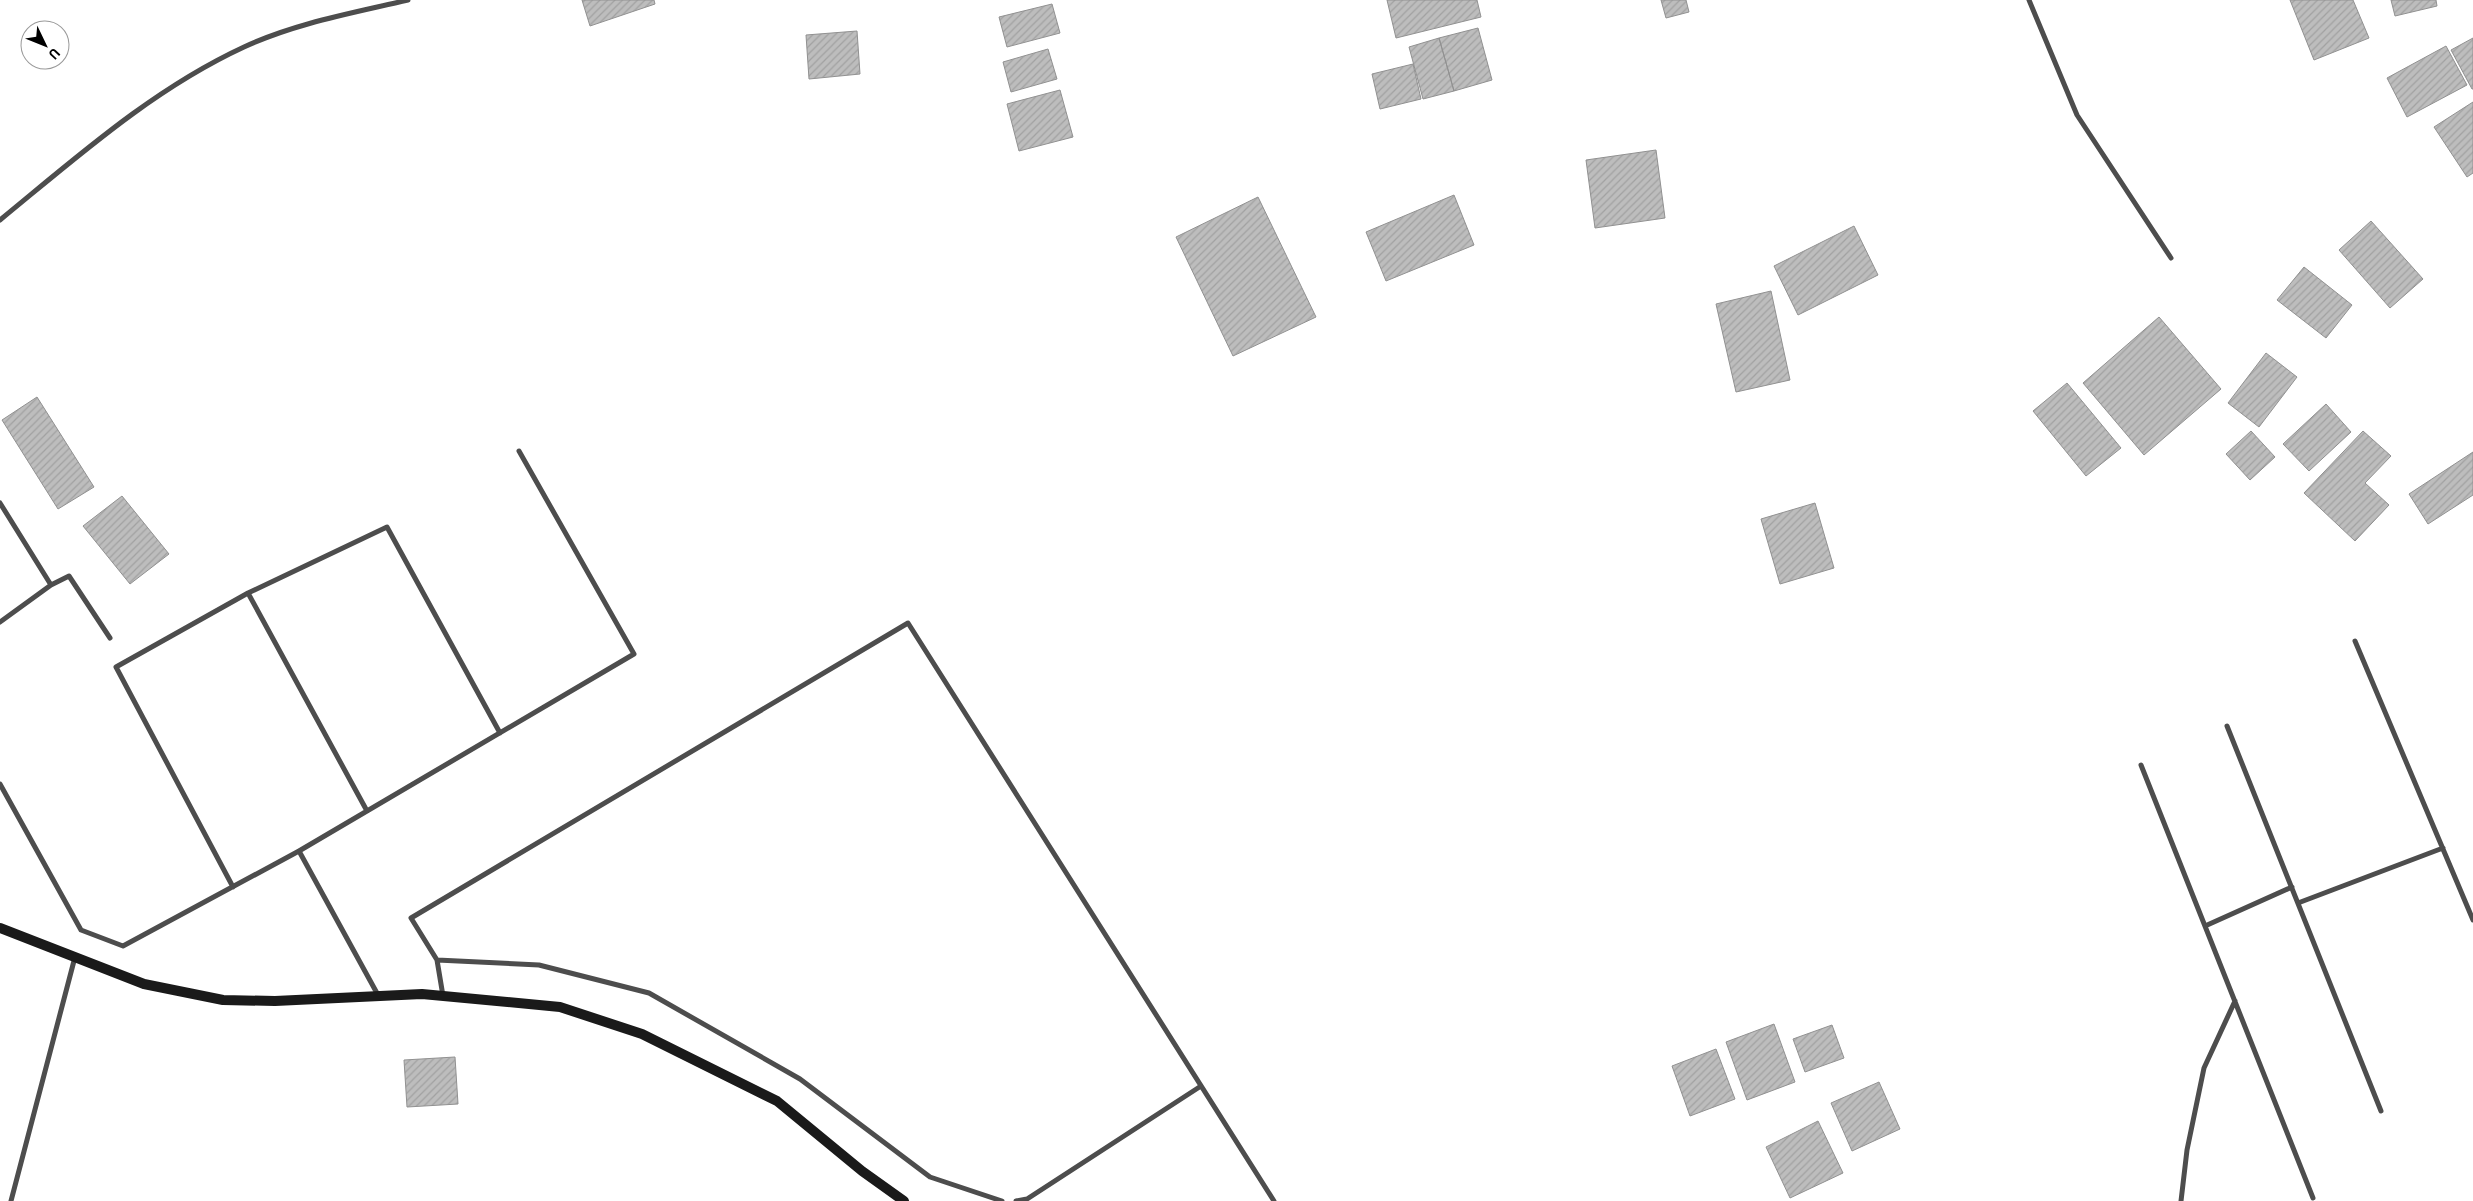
<svg xmlns="http://www.w3.org/2000/svg" width="2473" height="1201" viewBox="0 0 2473 1201" font-family="'PT Sans',sans-serif">
	<defs>
		<pattern id="building-hatch" width="6" height="6" patternUnits="userSpaceOnUse" patternTransform="scale(1.25)"><rect width="6" height="6" fill="#bdbdbd"/><path d="M-1 1l2-2M0 6l6-6M5 7l2-2" fill="none" stroke="#a1a1a1"/></pattern>
	</defs>
	<rect width="100%" height="100%" fill="#fff"/>
	<path fill="url(#building-hatch)" stroke="#919191" d="M582,0H654L655,4L590,26Z
		M1387,0H1477L1481,17L1396,38Z
		M1661,0H1686L1689,12L1666,18Z
		M2290,0H2353L2369,38L2314,60Z
		M2391,0H2436L2437,6L2395,16Z
		M1052,4L1060,33L1007,47L999,17Z
		M1478,28L1492,80L1454,91L1439,38Z
		M857,31L860,74L809,79L806,35Z
		M1439,38L1454,91L1423,99L1409,47Z
		M2473,38V89H2472L2451,50Z
		M2446,46L2467,85L2407,117L2387,78Z
		M1048,49L1057,79L1011,92L1003,62Z
		M1413,64L1421,99L1380,109L1372,74Z
		M1060,90L1073,137L1019,151L1007,104Z
		M2473,102V173L2467,177L2434,127Z
		M1656,150L1665,218L1595,228L1586,160Z
		M1454,195L1474,245L1386,281L1366,232Z
		M1258,197L1316,317L1233,356L1176,237Z
		M2371,221L2423,279L2390,308L2339,250Z
		M1854,226L1878,275L1798,315L1774,266Z
		M2304,267L2352,305L2326,338L2277,300Z
		M1771,291L1790,380L1736,392L1716,304Z
		M2159,317L2221,389L2144,455L2083,383Z
		M2266,353L2297,377L2259,427L2228,403Z
		M2067,383L2121,448L2086,476L2033,411Z
		M37,397L94,487L58,509L2,420Z
		M2326,404L2351,432L2309,471L2283,444Z
		M2251,431L2275,457L2250,480L2226,454Z
		M2363,431L2391,456L2365,483L2389,505L2355,541L2304,493Z
		M2473,452V495L2428,524L2409,494Z
		M122,496L169,554L130,584L83,526Z
		M1815,503L1834,568L1780,584L1761,519Z
		M1774,1024L1795,1082L1747,1100L1726,1042Z
		M1832,1025L1844,1058L1805,1072L1793,1039Z
		M1716,1049L1735,1099L1690,1116L1672,1066Z
		M455,1057L458,1104L407,1107L404,1060Z
		M1879,1082L1900,1129L1852,1151L1831,1103Z
		M1818,1121L1843,1173L1790,1198L1766,1147Z"/>
	<g fill="none" stroke-linecap="round" stroke-linejoin="round">
		<path stroke="#4d4d4d" stroke-width="5" d="M2029,0L2077,115L2171,258
			M0,220C77,157 153,89 244,47C296,23 353,13 408,0
			M0,503L51,585
			M248,593L367,811
			M0,622L51,585L69,576L110,638
			M2355,641L2473,920
			M2227,726L2381,1111
			M2141,765L2313,1198
			M0,784L81,930L123,946L299,851
			M233,887L116,667L248,593L387,527L500,733
			M2298,903L2443,848
			M2205,926L2292,887
			M437,960L443,996
			M378,995L299,851L634,654L519,451
			M11,1201L75,957
			M1002,1201L930,1177L800,1079L649,993L539,965L437,960L411,918L908,623L1274,1201
			M1016,1201L1027,1199L1201,1086
			M2181,1201L2187,1150L2204,1068L2235,1001"/>
		<path stroke="#1a1a1a" stroke-width="10" d="M0,928L144,984L223,1000L275,1001L422,994L560,1007L642,1034L777,1101L862,1171L904,1201"/>
	</g>
	<g transform="translate(45 45) rotate(133)"><circle r="24" fill="#ffffff" stroke="#999999"/>
	<path d="M0-4L9 19L0 12L-9 19Z" fill="#000000"/>
	<text y="-8" font-size="14" font-weight="bold" text-anchor="middle" fill="#000000">U</text>
	</g>
</svg>
